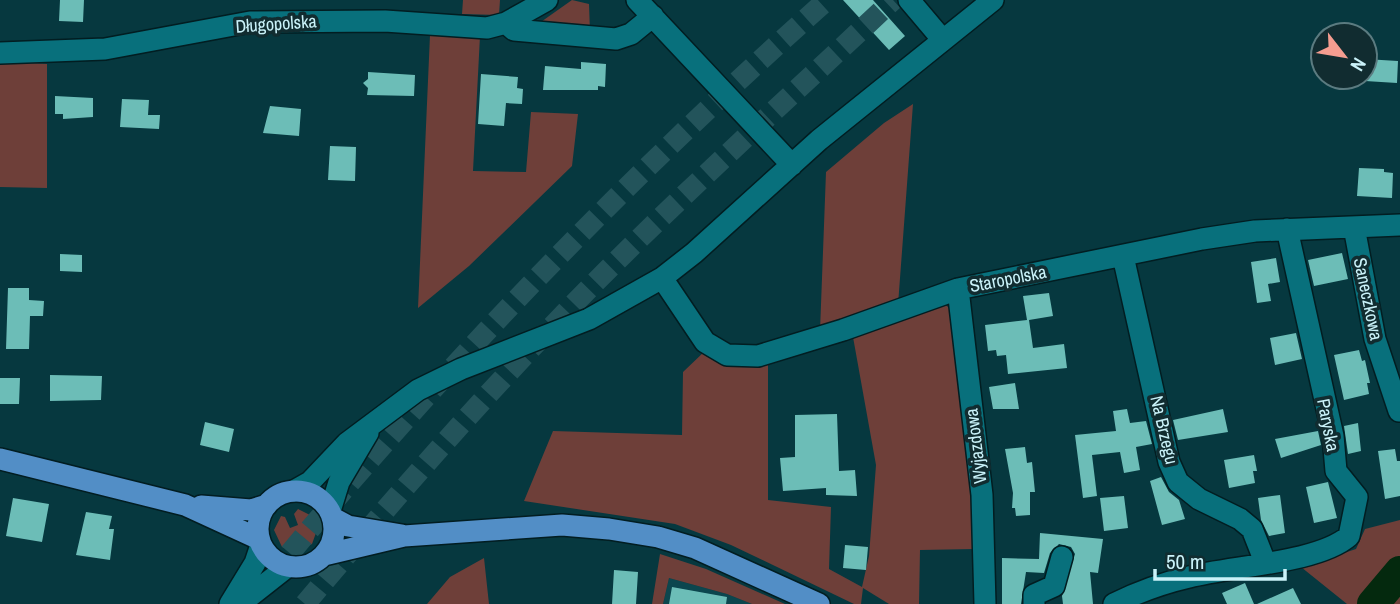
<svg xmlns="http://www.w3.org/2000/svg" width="1400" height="604" viewBox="0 0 1400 604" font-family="'Archivo Narrow',sans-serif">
	<rect width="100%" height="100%" fill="#06383f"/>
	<path fill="#0c464e" d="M669,578L727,594L752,604H663Z"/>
	<path fill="#6e3f39" d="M463,0H500L499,15L462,14Z
		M572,0L589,4L590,32L538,24Z
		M430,35L480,36L473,171L526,172L531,112L578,114L572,166L469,266L418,308Z
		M0,61L47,64V188L0,187Z
		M913,104L898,305L820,331L826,172L884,123Z
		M943,304L952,309L972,468L975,549L920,550L919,604H889L863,588L861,604H854L731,545L675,524L524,501L553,431L682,435L683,372L705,351L768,359V500L831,507L829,569L862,587L869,556L876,465L853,337Z
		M298,509L312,516L317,530L312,544L295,552L282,547L274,530L281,516L285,517L290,528L298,525L294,514Z
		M1400,520V604H1347L1301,567L1356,549L1365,529Z
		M660,554L706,569L785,604H752L727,594L669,578L663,604H652Z
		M484,558L489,604H427L450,577Z"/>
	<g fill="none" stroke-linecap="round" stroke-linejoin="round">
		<path stroke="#04290e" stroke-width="32" d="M1373,604L1400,572"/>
	</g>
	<path fill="#6cbdb7" d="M60,0H84L83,22L59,21Z
		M843,0H873L905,36L889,50Z
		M1365,59L1398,61L1397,83L1365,81Z
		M581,62L606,64L605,87L598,86V90H543L545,66L581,69Z
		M368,72L415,75L414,96L367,95L368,88L363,83L368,79Z
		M481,74L518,77L517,88L523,89L522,104L506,103L504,126L478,124Z
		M55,96L93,98V117L63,119V114H55Z
		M122,99L149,100L148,115H160L159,129L120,127Z
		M270,106L301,109L299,136L263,133Z
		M330,146L356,147L355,181L328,180Z
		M1359,168L1384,169V172L1393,173L1392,198L1357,196Z
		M1342,253L1348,279L1314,286L1308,260Z
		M60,254L82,255V272L60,271Z
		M1276,258L1280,282L1268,284L1271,301L1257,303L1251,262Z
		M8,288H29V300L44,301L43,316H30L29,349H6Z
		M1049,293L1053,316L1029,320L1033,348L1064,344L1067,368L1008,374L1006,355L997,356L996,350L988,351L985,325L1027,320L1023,296Z
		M1296,333L1302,359L1275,365L1270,338Z
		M1359,350L1362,361L1365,360L1370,383H1367L1369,394L1344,400L1334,355Z
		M50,375L102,376L101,400L50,401Z
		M0,378H20L19,404H0Z
		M1015,383L1019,409H993L989,387Z
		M1127,409L1130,423L1146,421L1152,444L1136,447L1140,470L1124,473L1120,452L1092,455L1097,496L1083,498L1075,435L1116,431L1113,411Z
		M1223,409L1228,432L1178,440L1173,420Z
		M837,414L839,471L855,470L857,496L826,495V488L783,491L780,458L795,457V415Z
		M205,422L234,429L229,452L200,445Z
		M1358,423L1361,451L1348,454L1344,426Z
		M1318,431L1321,445L1281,458L1275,439Z
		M1025,447L1027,463L1032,462L1035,492H1030V515L1016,516L1015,508H1012L1013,493L1005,449Z
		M1395,449L1397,461H1400V496L1385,499L1378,451Z
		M1254,455L1257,471H1253L1255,483L1229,488L1224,460Z
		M1161,477L1169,492L1179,500L1185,519L1162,525L1150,481Z
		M1328,482L1337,518L1314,523L1306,487Z
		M1280,495L1285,533L1269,536L1261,520L1258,498Z
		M1124,496L1128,528L1104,531L1100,498Z
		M13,498L49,504L42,542L6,536Z
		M86,512L112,516L109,529H114L110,560L76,555Z
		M1040,533L1103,539L1098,573L1090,572L1093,604H1063L1062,596L1075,554L1071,547L1059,544L1050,553L1044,573L1026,572L1021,604H1002V558L1039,559Z
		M845,545L868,547L866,570L843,568Z
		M614,570L638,572L636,604H612Z
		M1245,583L1254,604H1227L1222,593Z
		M672,587L727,597L726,604H669Z
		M1293,588L1301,604H1257Z"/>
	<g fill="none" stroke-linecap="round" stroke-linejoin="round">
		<path stroke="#23545b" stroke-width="21" stroke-dasharray="21 10" stroke-linecap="butt" d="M270,577C441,370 627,178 827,0
			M305,604C381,514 459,424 541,338C653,220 775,111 893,0"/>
		<defs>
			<path id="minor" d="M637,0L792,165
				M909,0L942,39
				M506,23L514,30L616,39L631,34L653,16
				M0,53L105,49L250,22L385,21L487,28L506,23L547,0
				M1354,227L1375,339L1399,411
				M1123,256L1169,462L1178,482L1199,499L1240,519L1252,529L1265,562
				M662,278L705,342L727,355L758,356L843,330L958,289L1202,239L1255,231L1400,225
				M958,289L982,495L985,604
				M294,491L310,482L347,443L418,390L461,369L589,319L662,278L694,253L819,140L993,0
				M330,511L339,482L368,433
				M230,604L255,563L261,545
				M240,604L287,567
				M1034,604V595L1054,586L1062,557
				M1114,604C1138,592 1163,583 1189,577C1232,566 1318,563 1349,536L1357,497L1336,471L1333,436L1287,229"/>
			<path id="major" d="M0,459L185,505L259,539
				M258 529a38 38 0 1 1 76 0a38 38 0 1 1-76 0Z
				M201,506L251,510L267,505
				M333,518L348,526L402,535
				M324,555L404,536L562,525L609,529L658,537L695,548L819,604"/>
		</defs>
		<use href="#minor" stroke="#021d21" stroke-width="24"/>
		<use href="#major" stroke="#021d21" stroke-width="24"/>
		<use href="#minor" stroke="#08707c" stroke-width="21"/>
		<use href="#major" stroke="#528ec6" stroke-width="21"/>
	</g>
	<g text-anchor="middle" stroke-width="7" stroke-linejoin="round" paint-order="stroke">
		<g font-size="18" fill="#caf2f9" stroke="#112c30">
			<text transform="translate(276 24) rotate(-4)" y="6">Długopolska</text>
			<text transform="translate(1008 279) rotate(-11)" y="6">Staropolska</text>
			<text transform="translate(1368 299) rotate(78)" y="6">Saneczkowa</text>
			<text transform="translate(1328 425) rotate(79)" y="6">Paryska</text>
			<text transform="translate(1164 430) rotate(77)" y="6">Na Brzegu</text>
			<text transform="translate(976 446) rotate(-97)" y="6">Wyjazdowa</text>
		</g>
	</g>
	<g transform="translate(1344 56) rotate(121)"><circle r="33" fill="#112c30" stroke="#5b7b80" stroke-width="2"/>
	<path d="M0-5L12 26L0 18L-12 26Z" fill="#f59d90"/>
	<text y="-10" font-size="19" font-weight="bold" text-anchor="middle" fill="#caf2f9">N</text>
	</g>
	<path d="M1155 569v10h130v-10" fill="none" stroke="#caf2f9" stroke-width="3.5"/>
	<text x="1166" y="569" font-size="21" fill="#caf2f9" stroke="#112c30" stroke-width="5" paint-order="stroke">50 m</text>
</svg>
